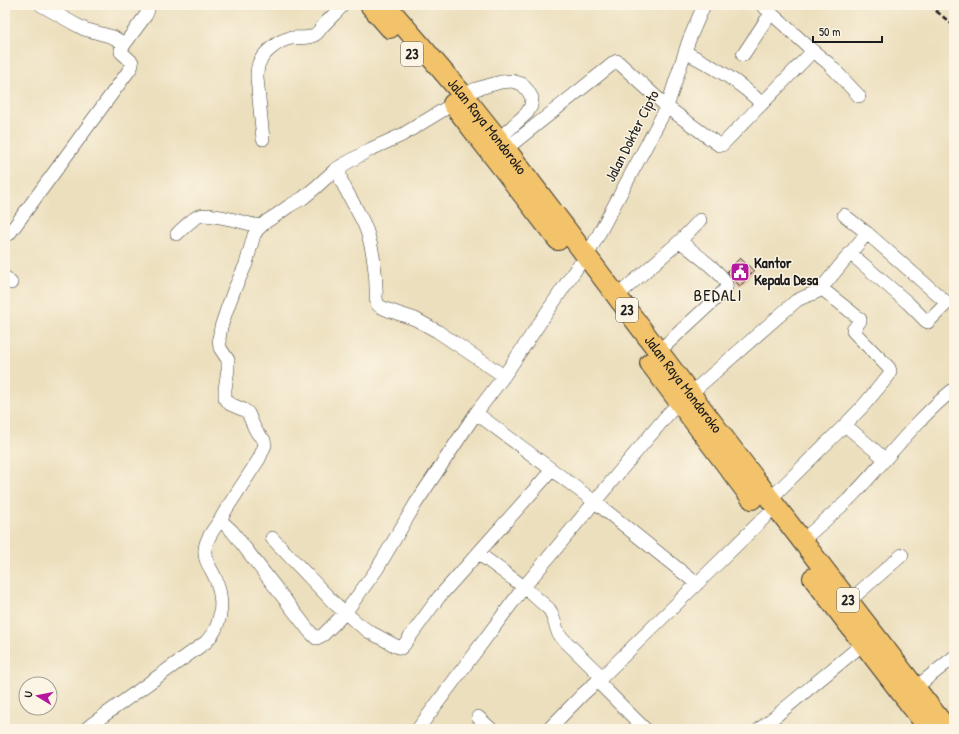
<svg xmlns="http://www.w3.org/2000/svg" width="959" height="734" viewBox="0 0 959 734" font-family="'Patrick Hand',sans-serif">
	<defs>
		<pattern id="building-cross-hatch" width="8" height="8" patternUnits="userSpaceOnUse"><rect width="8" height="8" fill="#dfad8c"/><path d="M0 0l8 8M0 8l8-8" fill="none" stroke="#bf9478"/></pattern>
	</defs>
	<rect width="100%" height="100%" fill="#fcf5e5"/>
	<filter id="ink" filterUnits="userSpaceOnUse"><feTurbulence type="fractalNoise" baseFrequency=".025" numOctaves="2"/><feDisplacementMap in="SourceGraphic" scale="8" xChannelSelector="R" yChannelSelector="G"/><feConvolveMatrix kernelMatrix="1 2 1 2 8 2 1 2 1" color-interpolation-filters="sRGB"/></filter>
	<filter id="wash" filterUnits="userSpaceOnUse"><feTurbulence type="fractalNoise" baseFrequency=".012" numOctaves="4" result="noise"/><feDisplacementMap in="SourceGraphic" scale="16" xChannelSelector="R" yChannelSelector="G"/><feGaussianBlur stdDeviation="0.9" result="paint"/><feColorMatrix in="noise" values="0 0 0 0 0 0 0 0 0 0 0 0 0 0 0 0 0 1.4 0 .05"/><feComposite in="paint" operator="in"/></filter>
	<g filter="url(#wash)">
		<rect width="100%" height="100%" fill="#ecdfbd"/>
		<g id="blocks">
			<path fill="url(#building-cross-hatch)" d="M740,258L754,271L740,286L733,279L727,271Z"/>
		</g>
	</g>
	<g filter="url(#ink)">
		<use href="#blocks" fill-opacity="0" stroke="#3b3934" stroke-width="1"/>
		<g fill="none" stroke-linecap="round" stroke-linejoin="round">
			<defs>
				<path id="minor" d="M41,5L71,22L84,29L113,37L124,44
					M762,5L813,51L828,63L859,96
					M685,52C714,67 739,81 762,104
					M743,55L771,13
					M263,139L257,78C257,73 257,68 259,63C264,52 279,40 291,38C298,37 306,39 312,36C317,35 319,31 321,28C328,20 336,13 343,5
					M506,149L615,62L617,61L667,107L719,145H722L813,51
					M341,166L340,174L341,180C348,195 357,209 364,224C373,244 377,277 376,299L378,305L381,307L388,310L415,319L437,331L504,376
					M844,215L867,233L947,303
					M9,234L130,69L132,65V62L121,52V49L146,15L148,10L146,5
					M177,234C183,228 192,219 199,216C212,212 246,224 261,226
					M850,253L908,303L926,321L928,322L947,303L950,302L954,303
					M587,256L667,107L689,40L704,5
					M5,277L11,283
					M617,296L680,241L700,220
					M658,352L723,292C725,290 727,287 726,284C725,275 688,248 680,241
					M690,394L796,301C804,296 812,295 820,290L867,233
					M476,413L595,502L697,584
					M845,425L885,459
					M770,499L845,425L864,405L889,375L890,371L889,368L853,331V330L860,321V319L821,288
					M220,520L227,508L259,459L265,445L264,440L258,434L254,427L248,413L244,410L230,404L225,398V389L228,369V360L220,348L219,339L221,327L227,309L234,290L246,264L254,235L258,229L267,221L278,214L289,206L303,198L315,188L336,169L371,149L402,135L453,104L463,95L476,89L501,82L512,81L522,84L528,91L532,98L531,106L527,113L493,144
					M272,538L333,602L356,622L368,631L394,645L401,648L404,645L439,597L552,470
					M802,541C817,527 833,514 848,500C884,464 914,421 954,389
					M478,553L524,587L549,609L551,612L559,635L602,677
					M849,601L902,555
					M597,681L645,729
					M910,692L954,657
					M478,717L491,729
					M86,729L92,724L206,642C209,638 213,634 215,630C224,612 222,591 213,573C209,566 204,559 205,550C205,540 214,529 220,520L232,531L310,632L316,638L319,637L323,635L345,613L377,569L416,503L476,413L504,376L578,266
					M418,729L473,655L524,587L626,464L669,413L679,403
					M549,729L582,695L602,677L766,516
					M760,729L864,643"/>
				<g id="highway">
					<path d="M370,5L390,28"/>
					<path id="s1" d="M386,5L463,95L498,139L770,499L947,729"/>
					<path d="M453,104L558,240"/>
					<path d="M650,363L752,499"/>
					<path d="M813,578L929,729"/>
				</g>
			</defs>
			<use href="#minor" stroke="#3b3934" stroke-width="14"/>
			<use href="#highway" stroke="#3b3934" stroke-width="22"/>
			<use href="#minor" stroke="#fff" stroke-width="13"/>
			<use href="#highway" stroke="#f2c36a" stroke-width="20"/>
			<path stroke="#1c1c1c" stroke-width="2.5" stroke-dasharray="6 3" stroke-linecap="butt" d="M929,5L954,26"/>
		</g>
	</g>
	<defs>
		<symbol id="civic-square" viewBox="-11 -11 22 22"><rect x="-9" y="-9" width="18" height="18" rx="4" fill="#b5179e" stroke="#fcf5e5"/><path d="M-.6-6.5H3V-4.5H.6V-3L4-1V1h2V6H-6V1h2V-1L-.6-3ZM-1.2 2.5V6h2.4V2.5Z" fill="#fff"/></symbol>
	</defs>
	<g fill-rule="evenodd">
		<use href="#civic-square" x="729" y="261" width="22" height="22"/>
	</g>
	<g text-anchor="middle" stroke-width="3" stroke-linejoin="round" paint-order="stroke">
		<g fill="#fcf5e5" stroke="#5f5d58" stroke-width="1">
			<rect x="401" y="42" width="22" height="24" rx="3"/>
			<rect x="616" y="298" width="22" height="24" rx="3"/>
			<rect x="837" y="588" width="22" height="24" rx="3"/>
		</g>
		<g font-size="14" font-weight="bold" fill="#1c1c1c">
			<text x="412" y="59">23</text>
			<text x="627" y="315">23</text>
			<text x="848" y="605">23</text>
		</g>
		<g font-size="15" fill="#1c1c1c" stroke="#fcf5e5">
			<text dy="5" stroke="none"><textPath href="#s1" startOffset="158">Jalan Raya Mondoroko</textPath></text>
			<text transform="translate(632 136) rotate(-63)" y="5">Jalan Dokter Cipto</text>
			<text dy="5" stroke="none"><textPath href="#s1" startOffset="482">Jalan Raya Mondoroko</textPath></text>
		</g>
		<g font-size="15" font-weight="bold" fill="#1c1c1c" stroke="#fcf5e5" text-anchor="start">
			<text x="754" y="268">Kantor<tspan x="754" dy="17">Kepala Desa</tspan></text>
		</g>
		<g font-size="17" letter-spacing="1" fill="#1c1c1c" stroke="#fcf5e5">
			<text x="718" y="301">BEDALI</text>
		</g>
	</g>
	<rect width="959" height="734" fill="none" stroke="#fcf5e5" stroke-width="20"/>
	<g transform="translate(38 696) rotate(280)"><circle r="19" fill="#fcf5e5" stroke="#a29e95"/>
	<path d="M0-3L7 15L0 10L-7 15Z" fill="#b5179e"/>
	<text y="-6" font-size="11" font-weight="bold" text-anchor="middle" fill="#1c1c1c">U</text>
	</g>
	<path d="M813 36v6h69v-6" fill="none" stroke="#1c1c1c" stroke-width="2"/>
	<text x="819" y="36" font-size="12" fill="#1c1c1c" stroke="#fcf5e5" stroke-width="3" paint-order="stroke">50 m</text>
</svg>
